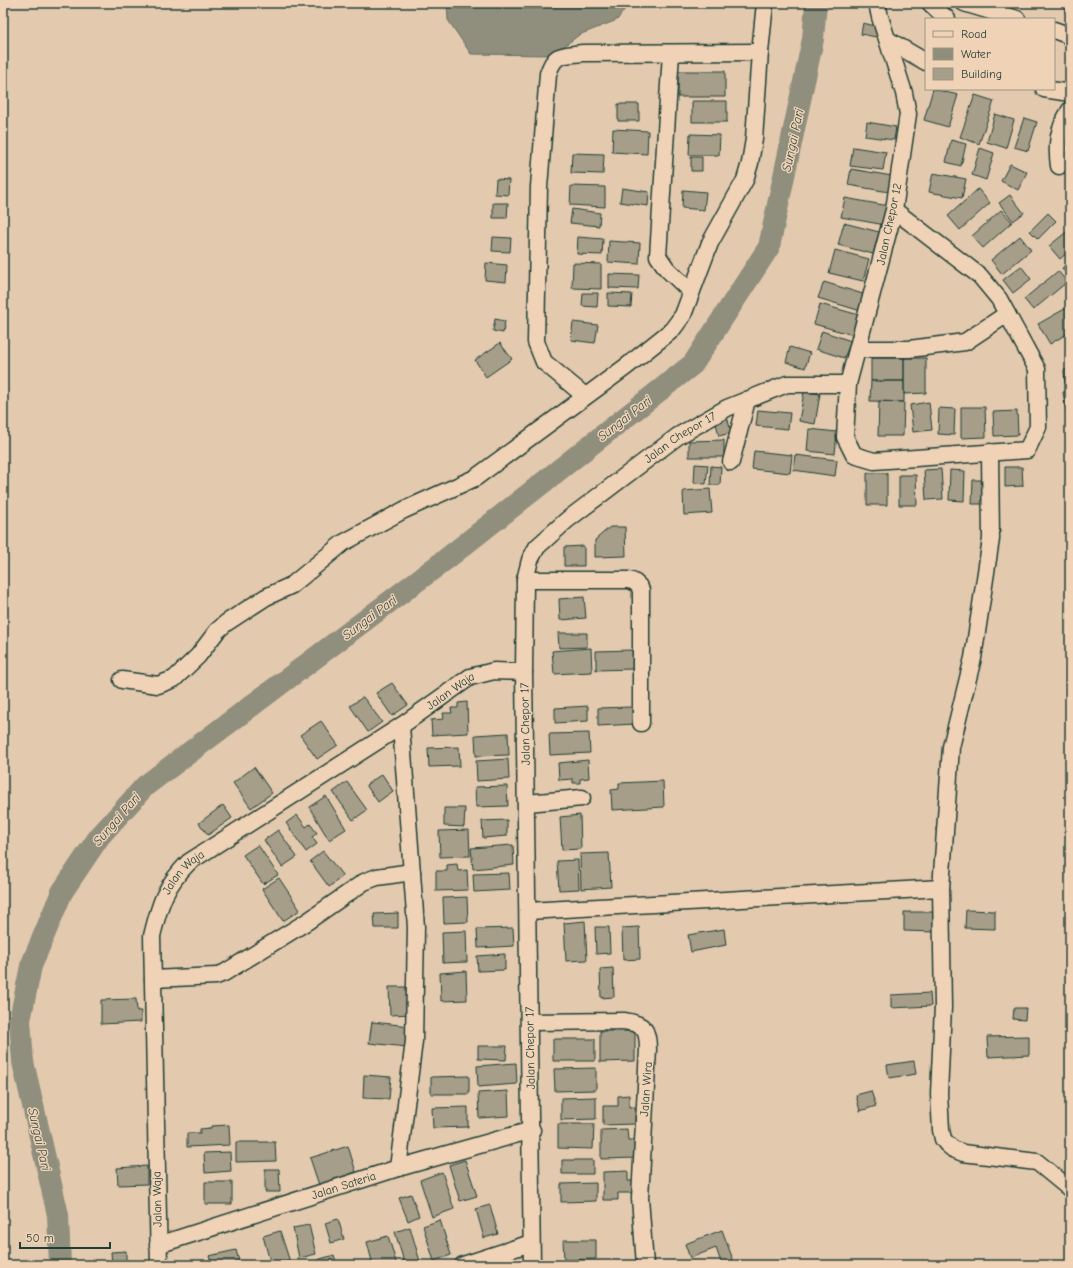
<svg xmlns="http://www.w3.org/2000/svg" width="1073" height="1268" viewBox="0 0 1073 1268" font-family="'Comic Neue',sans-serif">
	<rect width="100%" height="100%" fill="#e3caaf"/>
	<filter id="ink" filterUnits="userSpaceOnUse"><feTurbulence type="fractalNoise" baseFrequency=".025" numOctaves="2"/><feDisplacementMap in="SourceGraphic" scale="8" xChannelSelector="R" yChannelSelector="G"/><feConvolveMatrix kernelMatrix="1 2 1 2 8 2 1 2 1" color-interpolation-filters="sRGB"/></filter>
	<g filter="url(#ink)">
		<path fill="#908e7b" stroke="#636e5f" d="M447,3H629L617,20L579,35L552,55L471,54L448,20Z"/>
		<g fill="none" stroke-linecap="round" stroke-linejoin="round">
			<path stroke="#908e7b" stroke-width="22" d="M60,1265L58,1215L23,1062L20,1020L31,966L62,892L99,837L145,786L445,560L693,364L769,247L813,39L816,3"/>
		</g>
		<path fill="#a69e89" stroke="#1f3d34" d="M1068,3H1070V14L1065,12Z
			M863,23L879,27L876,37L861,34Z
			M678,71H725V97H678Z
			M933,89L958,95L948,127L924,120Z
			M975,95L994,101L979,144L960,137Z
			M692,101H727V122H692Z
			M618,104H639V121H618Z
			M995,114L1014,120L1006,148L987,142Z
			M1024,118L1037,122L1028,151L1014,147Z
			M867,122L896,127L894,140L865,136Z
			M613,129L648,131L647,154L612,152Z
			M690,134L720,135L719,155H689Z
			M951,140L966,144L961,166L946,162Z
			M853,147L886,152L883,170L850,166Z
			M980,148L994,153L986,180L972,175Z
			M572,153L604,154L603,174L571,173Z
			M691,157H702V171H691Z
			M1010,164L1027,172L1018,190L1001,181Z
			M851,169L892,176L889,192L848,185Z
			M933,173L966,179L962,198L929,192Z
			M496,179L509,180L508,195L495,194Z
			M571,186L605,187V207L570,205Z
			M622,188L649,192L648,206L620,202Z
			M978,189L990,203L960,230L948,216Z
			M683,190L706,192L704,210L682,208Z
			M1010,195L1024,213L1013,221L999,203Z
			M845,198L889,206L885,225L841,217Z
			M493,203H508L507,218H493Z
			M572,209L600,213L599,226L570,223Z
			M1001,210L1012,222L983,248L972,236Z
			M1048,213L1056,221L1038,239L1030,231Z
			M844,223L879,232L873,254L838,245Z
			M1070,229V250L1060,259L1049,246Z
			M1020,236L1031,250L1002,274L991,260Z
			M493,237L511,238L510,252L492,251Z
			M578,237L603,239L602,255L577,254Z
			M609,241L640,243L639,264L608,262Z
			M835,250L869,259L863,281L829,273Z
			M1070,262V278L1062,268Z
			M486,263L507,265L506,282L485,280Z
			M573,263L601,264V289L572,288Z
			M1021,266L1031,279L1013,293L1003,280Z
			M1058,271L1067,282L1033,310L1024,299Z
			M609,274L639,275L638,289L609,288Z
			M824,282L866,295L861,311L818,298Z
			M583,293H598L597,307L582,306Z
			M608,293L632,294L631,307L608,306Z
			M820,304L859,315L853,335L814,324Z
			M1070,306V332L1050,344L1038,324Z
			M495,319L505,321L503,333L493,331Z
			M573,322L598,325L595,343L571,340Z
			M822,331L851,341L844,358L816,349Z
			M500,343L512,359L486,377L475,360Z
			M790,347L810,353L805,368L786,362Z
			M871,358H904V381H871Z
			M904,358H926V393L904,394Z
			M1070,369V383H1065L1064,370Z
			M871,381H904V402L870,401Z
			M1070,391V410L1066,411L1063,392Z
			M804,392L820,394L815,424L799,421Z
			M879,401L904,402L903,436H878Z
			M929,402L932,430L913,432L910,405Z
			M961,407H985L986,437L961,438Z
			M939,408L955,409L954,435L938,434Z
			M758,410L790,413L788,429L756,426Z
			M1017,411L1018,435L994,436L993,412Z
			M727,416L731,433L719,436L715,419Z
			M809,429L837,432L835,454L807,451Z
			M724,440V457H689V441Z
			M754,451L792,455L790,473L752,469Z
			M795,455L837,460L835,476L793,470Z
			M695,464L708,465L706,484L694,483Z
			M711,466L721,467L720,485H710Z
			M1005,467H1022L1023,486L1005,487Z
			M941,469L943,499L926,500L924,470Z
			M950,470L965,471L964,501L949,500Z
			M867,473H887V505H867Z
			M899,475H916L917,505H899Z
			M973,480H984L983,504H972Z
			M710,489L712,513L684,515L683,491Z
			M610,527H625L626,556L595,557V540Z
			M584,546V566H564V547Z
			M584,597L586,618L560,620L559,599Z
			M558,633H587V647L559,648Z
			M591,648L592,672L554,674L552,651Z
			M633,650V669L596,670V651Z
			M392,683L408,705L392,716L376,693Z
			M363,697L382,722L368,732L350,706Z
			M467,702L468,733L432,735L431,720L444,719L443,713H452L451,708H458V703Z
			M588,706V721L555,723V708Z
			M632,707V711H636V724L598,726V708Z
			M321,721L338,745L317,759L300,735Z
			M508,733L509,755L476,756L475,735Z
			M589,733L590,753L550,755L549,734Z
			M459,747L460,766L429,767L428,748Z
			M508,759L509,779L477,781L476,761Z
			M588,760L589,778L580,779V783H573V779L559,780L558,763Z
			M254,767L272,793L251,808L233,783Z
			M382,774L393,791L378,802L366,785Z
			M663,781L664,807L612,810L611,790L619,789V783Z
			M347,782L367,810L353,820L333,792Z
			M507,786L508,806L476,807L475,787Z
			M326,796L346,829L329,840L309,807Z
			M223,805L232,818L208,835L199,823Z
			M444,808H465L464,827L444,826Z
			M297,815L306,827L310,824L317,833L312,837L317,844L306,852L286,823Z
			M580,815L581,849L562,850L560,817Z
			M507,820V836L483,838L482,821Z
			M278,830L297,857L282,867L264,840Z
			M469,830L470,856L440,857L439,831Z
			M258,845L278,875L263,884L243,855Z
			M513,845L514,865L473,869L471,848Z
			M323,851L343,876L329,887L310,861Z
			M609,853L611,887L581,889L580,854Z
			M578,860L579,889L559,890L557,861Z
			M457,864L458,871L467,870L468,890L436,891V871H447V865Z
			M509,873L510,890L474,892L473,874Z
			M279,878L300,910L283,921L262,889Z
			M467,897L468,922L444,923L443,898Z
			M966,910L995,911V929L965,928Z
			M904,912H935V932L904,931Z
			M398,913V928H375L374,914Z
			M585,921L587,960L566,961L564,923Z
			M595,927H609L610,953L596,954Z
			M639,927L640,959L623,960L622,928Z
			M513,928L514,946L478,948L477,929Z
			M724,929L726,945L691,952L688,935Z
			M466,931L467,962L443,963L442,932Z
			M505,954V970L478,971L477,956Z
			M613,968L614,997L601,998L600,969Z
			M466,971L467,1000L441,1001L440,973Z
			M389,987H411L413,1014L390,1015Z
			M930,993L931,1006L891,1008V995Z
			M136,999L137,1011H141V1022L101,1024V1000Z
			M1014,1008H1026L1025,1020L1013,1019Z
			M372,1022L410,1026L407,1047L369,1043Z
			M600,1031H635V1061L600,1062Z
			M1029,1036V1055L988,1057L987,1037Z
			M553,1039H595V1061H553Z
			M478,1046H507L506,1060L478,1059Z
			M914,1061L916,1074L889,1078L887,1065Z
			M516,1063L517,1084L478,1087L477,1066Z
			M596,1068V1090L555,1091L554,1069Z
			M364,1075L391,1077L389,1099L363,1098Z
			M469,1076V1094H431V1077Z
			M508,1091L509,1116L479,1118L478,1093Z
			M871,1091L876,1106L860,1111L856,1095Z
			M629,1095V1107H635V1124L603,1125V1106H618V1096Z
			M596,1097V1119L561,1120V1098Z
			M468,1107V1127L433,1128L432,1108Z
			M558,1124H594L593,1149L558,1148Z
			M229,1125L230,1145L187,1147V1133H200V1129L211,1128V1126Z
			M627,1129L628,1140H637L638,1158L601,1159V1130Z
			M236,1142H275L276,1161L236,1162Z
			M348,1146L356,1172L319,1185L310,1158Z
			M230,1152L231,1171L205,1173L204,1153Z
			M465,1160L477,1196L460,1201L449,1165Z
			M562,1160H593V1174H562Z
			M147,1166V1184L118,1185L117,1168Z
			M265,1169H279L280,1192H265Z
			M628,1171V1181H635L636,1193H618V1200H603V1172Z
			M442,1172L454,1209L432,1217L420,1180Z
			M205,1182H232V1204H205Z
			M596,1183V1201L561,1202V1184Z
			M411,1194L419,1216L408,1221L399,1198Z
			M490,1205L498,1234L484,1238L476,1209Z
			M338,1219L344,1239L331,1243L325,1223Z
			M440,1220L451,1255L434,1261L423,1226Z
			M309,1225L316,1254L299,1258L293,1228Z
			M410,1227L421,1265H405L395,1232Z
			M722,1230L735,1265H722L716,1248L690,1258L685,1244Z
			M280,1231L290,1262L271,1265L263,1236Z
			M388,1236L397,1265H373L367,1242Z
			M563,1240H596V1259L564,1260Z
			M236,1250L240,1265H212L209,1256Z
			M126,1251V1265H112L111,1252Z
			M334,1255L337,1265H318L317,1260Z"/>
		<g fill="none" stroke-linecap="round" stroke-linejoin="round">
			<defs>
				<g id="minor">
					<path d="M877,3L880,17L904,93L908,114L894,210L848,384L845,437L854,455L874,461L1027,450L1038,427L1037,369L999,299L980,276L894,210"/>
					<path d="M930,3L947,19"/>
					<path d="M964,3L1017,19"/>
					<path d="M1054,30L1070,36"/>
					<path d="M888,40L926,62"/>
					<path d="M671,53L658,256L667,269L691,292"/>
					<path d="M1044,89L1070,93"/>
					<path d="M1059,166C1056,144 1058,129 1070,110"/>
					<path d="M858,349H909L965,342L1007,314"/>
					<path d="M585,396L544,362L536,342L539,187L548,74C555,52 562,56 583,53L760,52"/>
					<path d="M990,452L991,539L973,658L951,747L941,888L943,1007L939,1094L941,1130L943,1139L947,1144L953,1149L963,1153L1037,1162L1070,1189"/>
					<path d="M731,462L747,400"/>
					<path d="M525,580H628C635,581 638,584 641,590V723"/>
					<path d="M122,680L158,685L174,679L198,656L217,631L226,623L266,597L292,585L343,543L404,510L475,478L627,366L672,330L683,315L710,243L745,180L750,163L754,139L760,52L765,3"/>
					<path d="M527,803L582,798"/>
					<path d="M528,911L941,888"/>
					<path d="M153,979L216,976L224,973L308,921L364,882L377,877L412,872"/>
					<path d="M530,1022L624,1021C644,1024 648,1029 648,1049L640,1198L645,1265"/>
					<path d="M398,1168L414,1041L416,927L401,726"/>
					<path id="s1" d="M158,1245L398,1168L532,1130"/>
					<path id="s2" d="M159,1265L152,936C160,903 165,886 189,862L401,726L470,677L494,671L524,672"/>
					<path d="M463,1265L531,1243"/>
					<path id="s3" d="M532,1265L524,672L525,580L530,560L537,547L567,520L678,436L727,408L787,384H848"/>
				</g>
			</defs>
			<use href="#minor" stroke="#1f3d34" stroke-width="19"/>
			<use href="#minor" stroke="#f0d3b7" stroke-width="16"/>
		</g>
	</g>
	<g text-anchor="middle" stroke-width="3" stroke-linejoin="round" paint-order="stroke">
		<g font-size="12" fill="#1f3d34" stroke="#f0d3b7">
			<text transform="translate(889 224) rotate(-78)" y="4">Jalan Chepor 12</text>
			<text dy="4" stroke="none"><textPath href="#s3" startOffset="901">Jalan Chepor 17</textPath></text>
			<text dy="4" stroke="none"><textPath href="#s2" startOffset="726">Jalan Waja</textPath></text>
			<text transform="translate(525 724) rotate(-91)" y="4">Jalan Chepor 17</text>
			<text dy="4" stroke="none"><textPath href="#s2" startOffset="402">Jalan Waja</textPath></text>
			<text transform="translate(530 1048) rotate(-91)" y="4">Jalan Chepor 17</text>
			<text transform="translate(646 1089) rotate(-86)" y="4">Jalan Wira</text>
			<text dy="4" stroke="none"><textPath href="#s1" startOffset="195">Jalan Sateria</textPath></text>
			<text transform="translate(157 1199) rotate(-91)" y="4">Jalan Waja</text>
		</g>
		<g font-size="13" font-style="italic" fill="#30493f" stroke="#f0d3b7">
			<text transform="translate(792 140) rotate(-78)" y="5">Sungai Pari</text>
			<text transform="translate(624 418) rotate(-38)" y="5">Sungai Pari</text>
			<text transform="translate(369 617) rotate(-37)" y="5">Sungai Pari</text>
			<text transform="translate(116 819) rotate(-49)" y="5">Sungai Pari</text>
			<text transform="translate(40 1139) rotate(77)" y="5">Sungai Pari</text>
		</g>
	</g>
	<rect width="1073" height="1268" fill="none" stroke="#f0d3b7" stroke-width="16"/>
	<rect x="8" y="8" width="1057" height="1252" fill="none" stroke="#1f3d34" stroke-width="1.5" filter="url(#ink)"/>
	<rect x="925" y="18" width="130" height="72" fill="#f0d3b7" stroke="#9c9783"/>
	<rect x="933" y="31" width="20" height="6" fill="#f0d3b7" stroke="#9c9783"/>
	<text x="961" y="38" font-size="12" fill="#1f3d34">Road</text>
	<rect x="933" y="48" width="20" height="12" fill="#908e7b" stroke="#9c9783"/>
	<text x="961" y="58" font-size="12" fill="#1f3d34">Water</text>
	<rect x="933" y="68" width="20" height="12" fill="#a69e89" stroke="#9c9783"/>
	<text x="961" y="78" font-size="12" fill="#1f3d34">Building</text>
	<path d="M20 1242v6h90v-6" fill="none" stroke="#1f3d34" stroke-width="2"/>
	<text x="26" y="1242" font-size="12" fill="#1f3d34" stroke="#f0d3b7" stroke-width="3" paint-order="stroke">50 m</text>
</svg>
